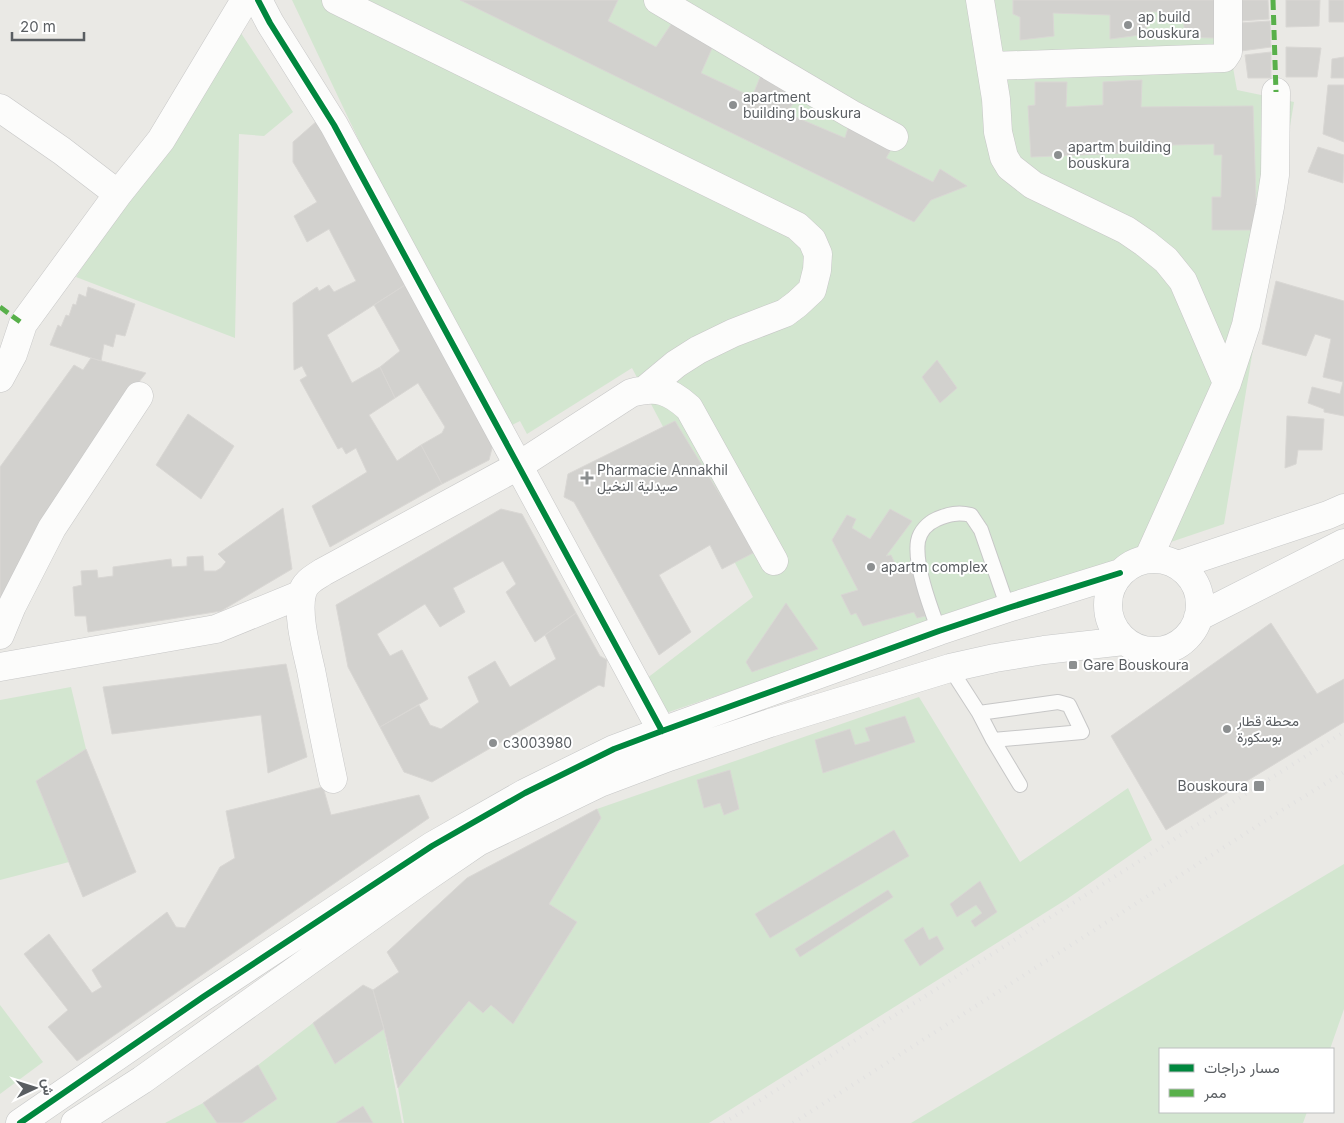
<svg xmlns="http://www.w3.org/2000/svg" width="1344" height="1123" viewBox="0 0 1344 1123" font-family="Inter,Vazirmatn,sans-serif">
	<rect width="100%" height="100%" fill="#eae9e5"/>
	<path fill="#d3e6d0" d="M292,0H1221L1237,90L1294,102L1224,524L660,715L642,682L753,597L632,368L527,434L520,421L498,432Z
		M237,27L293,112L264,136L239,134L235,338L76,277Z
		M71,687L86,749L36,781L69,862L0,880V700Z
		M919,697L1020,862L1128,788L1152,840L1067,899L709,1123H404L398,1088L469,1001L483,1013L491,1005L513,1023L577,922L549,904L601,818L597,809Z
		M1344,864V1009L1330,1049H1160V1112H1307L1303,1123H911Z
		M0,1005L43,1062L0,1094Z
		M313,1023L335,1064L384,1029L402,1123H242L277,1099L258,1065Z
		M203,1103L217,1123H165Z"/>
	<path fill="#d2d1ce" stroke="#d9d7d4" d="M460,0H618L608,21L656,47L678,14L717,37L701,73L752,97L765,65L804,89L786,113L845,138L851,118L896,141L886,158L933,182L940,169L967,186L931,200L914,222Z
		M1013,0H1223L1215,38L1185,37L1183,14L1145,11L1147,34L1110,39V15L1053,13L1054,36L1020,40V17L1013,14Z
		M1239,0H1268L1269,19L1240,21Z
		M1286,0H1320L1319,26L1286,27Z
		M1329,0H1344V22H1329Z
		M1270,21L1271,47L1241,51L1239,23Z
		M1286,47L1321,48L1317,77H1286Z
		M1271,52V78H1248L1245,55Z
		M1344,57V78H1331L1332,59Z
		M1142,80L1141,107L1253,106L1257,230H1212V197H1221L1222,155H1214V144L1172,145L1171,151L1031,157L1028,106L1035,105V82H1067L1066,107L1103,105V82Z
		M1328,85H1344V142L1323,134Z
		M318,120L405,285L327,335L352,383L380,367L395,398L369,415L397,461L421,445L442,484L330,547L312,506L367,472L356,448L346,454L342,447L338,449L300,380L307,376L302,366L294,370L293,303L317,287L319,291L329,285L334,292L356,281L329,229L307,242L294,216L317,202L293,162V142Z
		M1318,147L1344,155L1343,183L1308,172Z
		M1276,281L1344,301V416L1324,412V409L1308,403L1312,387L1340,394L1343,382L1323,377L1331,339L1315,334L1306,356L1262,344Z
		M405,285L484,430L496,432L489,460L442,484L421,445L442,433L445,427L418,383L395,398L380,367L400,351L374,305Z
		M88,287L135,304L125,336L116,334L113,347L104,344L101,361L50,345L58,325L61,327L66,315L69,316L73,304L76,305L79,294L86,297Z
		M91,358L146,373L112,416L0,607V467L74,365L83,370Z
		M937,360L957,388L940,403L922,377Z
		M188,414L234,446L201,499L156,465Z
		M1287,416L1324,419L1322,450H1298L1296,464L1285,468Z
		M675,421L755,552L722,569L710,545L659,575L691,632L659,655L574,502L564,497L568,474Z
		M283,508L292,569L221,611L88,632L86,616H75L73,587L82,585L81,571L97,570L98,578L113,576V567L171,559L172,567L187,566V557L203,556L204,571H216L221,568L226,562L218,554Z
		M501,509L522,514L576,613L535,642L506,592L516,584L503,561L453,588L465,612L440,627L425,604L377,634L390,656L402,650L428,699L380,727L348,667L336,605Z
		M890,509L912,521L886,556L891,555L898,570L912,564L925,616L917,618L914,612L863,626L856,613L851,615L841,595L858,590L832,540L847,515L856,519L852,528L870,539Z
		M786,603L818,649L752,672L746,662Z
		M576,613L600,656L607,660L604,687L599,685L432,782L404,772L380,727L419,705L430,725L441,729L479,702L468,677L495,661L510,687L556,659L545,635Z
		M1271,623L1317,694L1344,679V722L1166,830L1111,736Z
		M286,664L307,757L268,773L261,715L112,734L103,687Z
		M905,716L915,742L823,773L815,740L850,729L855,745L870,741L865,728Z
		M86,749L136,872L83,897L36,781Z
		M730,770L739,809L724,815L720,803L704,808L697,780Z
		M323,787L331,815L419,795L429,818L77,1061L48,1027L68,1010L24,954L49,934L92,993L102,987L92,970L167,912L176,927L185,928L220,867L235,858L226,811Z
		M597,809L601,818L549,904L577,922L513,1024L491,1005L483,1013L469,1001L398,1088L384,1029L373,990L399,972L387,952L467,878Z
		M894,830L909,856L770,938L755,914Z
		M980,881L997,912L975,927L971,921L982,913L976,905L957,917L950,904Z
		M888,890L893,897L800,957L795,949Z
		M923,927L929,940L937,936L944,949L920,966L904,940Z
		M363,985L373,990L384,1029L335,1064L313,1023Z
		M258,1065L277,1099L242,1123H217L203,1103Z
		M363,1106L373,1123H336Z"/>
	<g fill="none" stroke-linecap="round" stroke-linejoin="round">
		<defs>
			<path id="lane" d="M939,631C931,609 914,565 918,541C920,531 928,523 937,519C949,514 958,512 971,515L981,530L1008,608
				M950,668L979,713L1058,702L1069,705L1082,732L993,740L1020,785
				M979,713L993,740"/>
			<path id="street" d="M258,0L270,23L334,125L662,731
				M336,0L797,226L812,240L818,254L817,270L812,290L797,304L785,313L733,333L698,350L676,364L646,389
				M658,0L851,114L894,137
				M980,0L996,99L998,132L1004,157L1010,167L1033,185L1126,230L1145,243L1166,260L1183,281L1227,383
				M991,66L1224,58L1228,52V0
				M0,108L62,151L118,194
				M0,378L13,354L23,324L118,194L161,140L245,0
				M1148,559L1227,383L1246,325L1270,207L1275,175L1276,92
				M0,635L12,606L52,528L139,396
				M0,667L216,629L302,594
				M333,779C325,742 318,706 311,670C306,648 297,615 302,593C305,582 314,578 323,572L518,466L631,393C657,386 669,390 689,408L774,561"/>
			<path id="secondary" d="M1108 605a46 46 0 1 1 92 0a46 46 0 1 1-92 0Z
				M1178,565L1328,515L1344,508
				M1198,617L1344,543
				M20,1123L203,997L347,902L432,846L525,793L614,749L662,731L939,631L1008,608L1120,573
				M75,1123L142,1080L415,885L478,842L600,783L669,757L770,723L950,668L995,658L1044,650L1124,641"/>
		</defs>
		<use href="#lane" stroke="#c7c7c7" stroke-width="16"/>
		<use href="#street" stroke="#c7c7c7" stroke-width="29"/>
		<use href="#secondary" stroke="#c6c7c7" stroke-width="29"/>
		<use href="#lane" stroke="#fcfcfb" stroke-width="14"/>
		<use href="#street" stroke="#fcfcfb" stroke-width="28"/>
		<use href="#secondary" stroke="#fcfcfb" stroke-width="28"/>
		<path stroke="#e2e1e1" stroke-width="4" stroke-dasharray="1 6" stroke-linecap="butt" d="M724,1123L1344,732
			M793,1123L1279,812L1344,772"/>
		<path stroke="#58b04a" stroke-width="5" stroke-dasharray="10 5" stroke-linecap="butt" d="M1273,0L1276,92
			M0,307L23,324"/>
		<defs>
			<path id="cycleway" d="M258,0L270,23L334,125L662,731
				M20,1123L203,997L347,902L432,846L525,793L614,749L662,731L939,631L1008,608L1120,573"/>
		</defs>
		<use href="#cycleway" stroke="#fff" stroke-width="9"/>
		<use href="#cycleway" stroke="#00873e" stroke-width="6"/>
	</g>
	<g fill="#8c8f90" stroke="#fff" stroke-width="2">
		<circle cx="1128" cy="25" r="5"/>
		<circle cx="733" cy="105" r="5"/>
		<circle cx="1058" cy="155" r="5"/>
		<path d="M584.5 470.5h5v5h5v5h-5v5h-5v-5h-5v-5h5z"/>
		<circle cx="871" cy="567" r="5"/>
		<rect x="1068" y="660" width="10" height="10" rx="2.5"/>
		<circle cx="1227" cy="729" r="5"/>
		<circle cx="493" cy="743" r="5"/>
		<rect x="1253" y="780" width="12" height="12" rx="2.5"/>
	</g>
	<g text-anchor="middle" stroke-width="4" stroke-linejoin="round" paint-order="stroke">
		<g font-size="14" fill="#5a5e62" stroke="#fff" text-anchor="start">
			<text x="1138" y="22">ap build<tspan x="1138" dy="16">bouskura</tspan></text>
			<text x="743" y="102">apartment<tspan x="743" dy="16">building bouskura</tspan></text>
			<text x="1068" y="152">apartm building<tspan x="1068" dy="16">bouskura</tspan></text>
			<text x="597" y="475">Pharmacie Annakhil<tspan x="597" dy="16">صيدلية النخيل</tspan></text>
			<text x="881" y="572">apartm complex</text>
			<text x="1083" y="670">Gare Bouskoura</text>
			<text x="1237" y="726">محطة قطار<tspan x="1237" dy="16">بوسكورة</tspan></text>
			<text x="503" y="748">c3003980</text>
			<text x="1248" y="791" text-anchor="end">Bouskoura</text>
		</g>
	</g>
	<rect x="1159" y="1048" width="175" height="65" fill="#ffffff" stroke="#bdbfc0"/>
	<rect x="1169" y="1064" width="25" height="8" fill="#00873e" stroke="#bdbfc0"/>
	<text x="1204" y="1073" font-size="15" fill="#5a5e62">مسار دراجات</text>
	<rect x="1169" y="1089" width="25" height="8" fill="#58b04a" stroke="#bdbfc0"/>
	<text x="1204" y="1098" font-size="15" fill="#5a5e62">ممر</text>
	<g transform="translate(35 1088) rotate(86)" stroke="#ffffff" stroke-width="4" paint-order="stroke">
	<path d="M0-4L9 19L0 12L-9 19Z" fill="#5a5e62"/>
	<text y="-8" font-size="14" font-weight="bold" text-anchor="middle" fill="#5a5e62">ش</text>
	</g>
	<path d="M12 32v8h72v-8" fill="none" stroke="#5a5e62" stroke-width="2.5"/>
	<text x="20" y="32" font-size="15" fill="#5a5e62" stroke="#ffffff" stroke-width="4" paint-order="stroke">20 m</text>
</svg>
